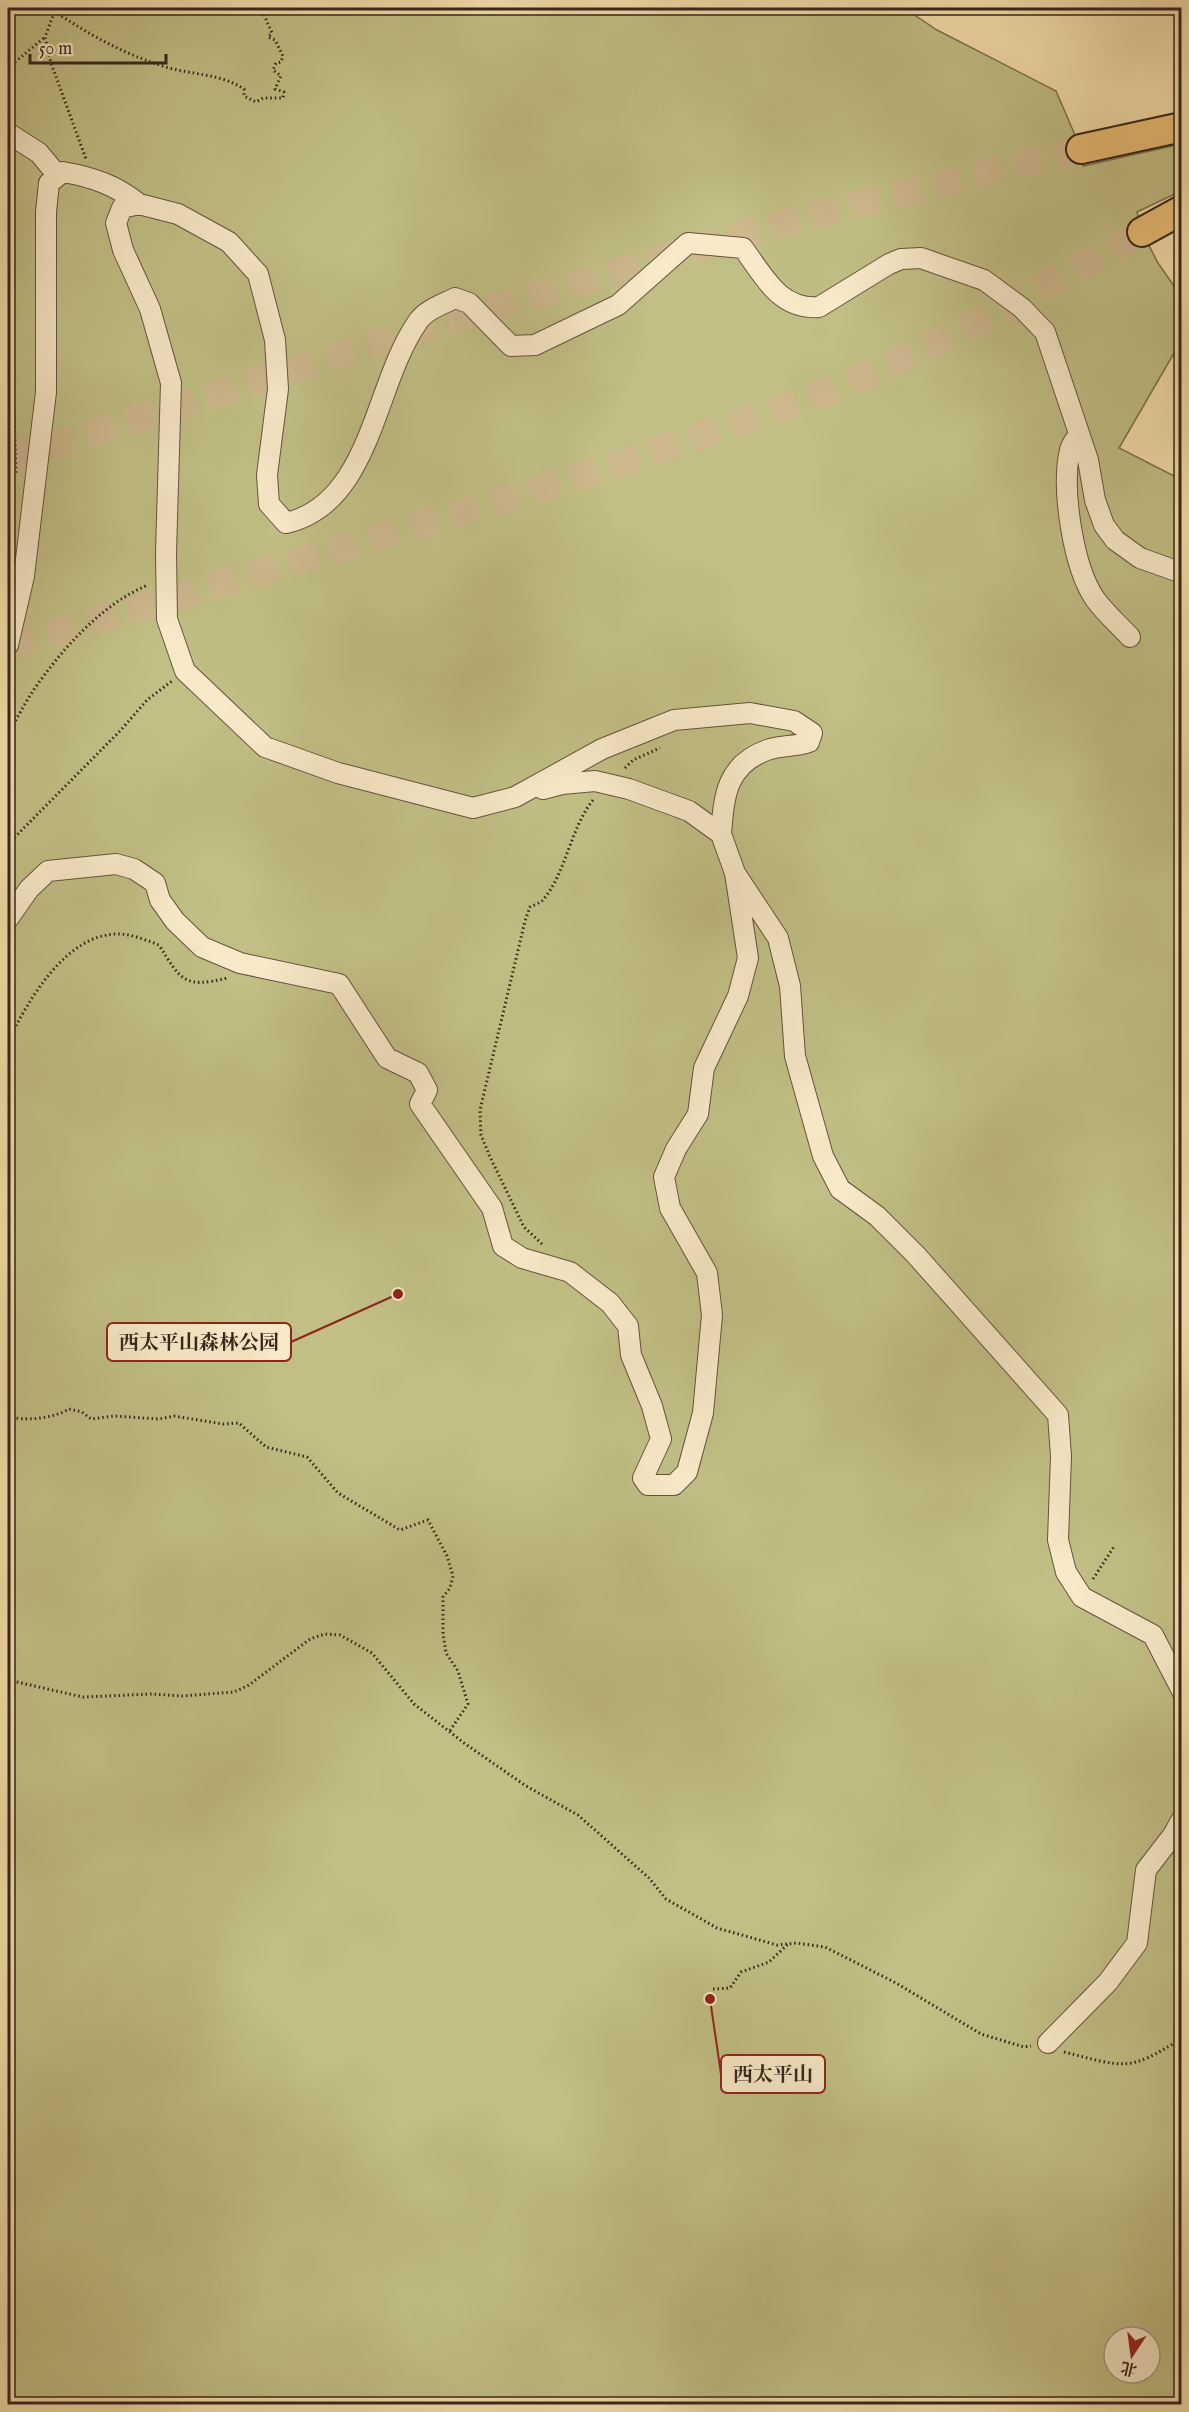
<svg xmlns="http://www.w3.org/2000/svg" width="1189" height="2412" viewBox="0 0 1189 2412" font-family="'IM FELL English','Noto Serif SC',serif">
	<rect width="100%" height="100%" fill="#f4ddab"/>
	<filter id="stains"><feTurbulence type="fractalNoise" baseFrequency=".00333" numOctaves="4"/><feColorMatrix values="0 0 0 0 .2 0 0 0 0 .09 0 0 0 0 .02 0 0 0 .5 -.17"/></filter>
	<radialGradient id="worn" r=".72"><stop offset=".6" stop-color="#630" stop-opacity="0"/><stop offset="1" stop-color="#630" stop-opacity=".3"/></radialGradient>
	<path fill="#c1bf85" stroke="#7a7250" stroke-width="1.5" fill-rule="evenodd" d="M8,8H904L937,30L1056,91L1081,149L1083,166L1181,144V191L1137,212L1142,232L1158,263L1181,296V341L1119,448L1182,480L1181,2404H10L8,2400ZM1114,2337H1150V2373H1114Z"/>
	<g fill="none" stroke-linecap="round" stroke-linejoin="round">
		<path stroke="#ceb88e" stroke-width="28" stroke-dasharray="28 14" stroke-linecap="butt" d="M8,460L441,322L594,279L758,229L1081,149
			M8,646L546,487L718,430L849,383L979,322L1142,232"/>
		<defs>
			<path id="minor" d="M8,133L39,153L58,176
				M1079,434C1076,439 1071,444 1070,450C1061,488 1073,567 1095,599C1105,613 1119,625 1130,637
				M8,645L24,576L46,392V212L49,183L63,172C92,177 116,185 139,204
				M543,789L562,784L595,781L629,789L689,811L721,834L735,873L778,938L790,986L795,1056L823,1156L840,1189L877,1216L916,1255L1058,1415L1061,1456L1058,1540L1066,1572L1082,1597L1153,1635L1182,1691
				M721,834C724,796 726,765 767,750C780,745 796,747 809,742L812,733L794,721L750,713L674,720L602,749L515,797L473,808L338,773L265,747L185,671L167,619L166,553L171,383L150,309L123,250L116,223L122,208L139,204L178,214L229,242L258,274L275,340L278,389L267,475L269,504L286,523C371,504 374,385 417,323C425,310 441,305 455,298L469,303L511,346L535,345L618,305L688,243L743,248C764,276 779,310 819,307L889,264L901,259L921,258L984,280L1022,308L1045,332L1088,460L1095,500L1104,525L1115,540L1140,558L1182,573
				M8,919L29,889L48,871L116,864L134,869L155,883L160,900L175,921L202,947L240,963L339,984L387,1058L418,1073L427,1090L420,1104L492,1208L503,1246L522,1258L570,1272L610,1303L628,1326L631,1355L652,1406L661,1439L643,1478L648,1485H674L687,1472L703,1413L712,1315L707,1273L670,1208L664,1177L676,1149L698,1114L704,1068L738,996L748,958L735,873
				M1048,2043L1108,1982L1137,1943L1146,1870L1173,1835L1182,1819"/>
			<path id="highway" d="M1081,149L1182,127
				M1142,232L1182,210"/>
		</defs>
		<use href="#minor" stroke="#64543e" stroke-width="22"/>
		<use href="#highway" stroke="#34261a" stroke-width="32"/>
		<path stroke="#34261a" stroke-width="3" stroke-dasharray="1.5 3" stroke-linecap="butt" d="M56,8L45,37L51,63L86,159
			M54,11C91,36 126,55 169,68C195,75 221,74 244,89V96L256,102L263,98H283L284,92L275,89L281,76L273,70L276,63L281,62L283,56L275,40L268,37L272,33L261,8
			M8,68L45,37
			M8,350L14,413L16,474
			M8,732C18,718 25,702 35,688C63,648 102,604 148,585
			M625,768L633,760L660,748
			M8,844L121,730L147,700L172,681
			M8,1042C28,1000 66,934 118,934C132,934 146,940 159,945C181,980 184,989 227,978
			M542,1244L524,1227L490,1157L481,1135L480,1110L525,921L530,907C534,905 540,903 543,900C566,873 570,829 593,800
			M8,1416C23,1422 55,1418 69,1409L82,1412L91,1419L114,1416L159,1419L174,1416L223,1424L239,1423L266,1447L307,1457L338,1493L400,1530L428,1520L447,1556L453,1576L450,1588L443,1597V1634L446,1653L458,1671L468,1704L449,1732
			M1093,1579L1115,1545
			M8,1680L83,1697L152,1694L182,1696L234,1692L249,1685L310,1639L325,1634L340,1635L372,1653L414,1704L464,1743L526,1786L578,1815L649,1878L666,1899L717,1928L777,1945L796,1943L825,1947L896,1983L981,2034L1024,2047L1031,2046
			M713,1989L730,1988L741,1972L769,1962L788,1944
			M1064,2052C1124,2067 1128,2073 1182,2038"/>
		<use href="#minor" stroke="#f8e9c8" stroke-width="20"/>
		<use href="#highway" stroke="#eabe76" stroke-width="28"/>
	</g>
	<path fill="none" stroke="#8f2418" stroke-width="2" d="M398 1294L291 1342M710 1999L721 2074"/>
	<g fill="#8f2418" stroke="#f8e9c8" stroke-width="2">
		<circle cx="398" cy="1294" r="6"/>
		<circle cx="710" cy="1999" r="6"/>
	</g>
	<g fill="#f8e9c8" stroke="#8f2418" stroke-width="2">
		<rect x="107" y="1323" width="184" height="38" rx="6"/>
		<rect x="721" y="2055" width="104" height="38" rx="6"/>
	</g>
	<g font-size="20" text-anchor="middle" font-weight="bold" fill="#34261a">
		<text x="199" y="1349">西太平山森林公园</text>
		<text x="773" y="2081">西太平山</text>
	</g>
	<rect width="1189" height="2412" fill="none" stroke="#f4ddab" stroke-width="30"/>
	<rect x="9" y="9" width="1171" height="2394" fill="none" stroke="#34261a" stroke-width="3"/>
	<rect x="15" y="15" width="1159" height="2382" fill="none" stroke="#34261a" stroke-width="1.5"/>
	<g transform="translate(1132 2355) rotate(193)"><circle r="28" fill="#f8e9c8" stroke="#aa9b82" stroke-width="1.5"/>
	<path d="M0-4.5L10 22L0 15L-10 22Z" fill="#8f2418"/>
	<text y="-9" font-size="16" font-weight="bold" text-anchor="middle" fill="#34261a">北</text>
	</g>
	<path d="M30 54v9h136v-9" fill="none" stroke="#34261a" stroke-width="3"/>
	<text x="39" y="54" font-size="18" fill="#34261a" stroke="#f8e9c8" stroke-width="4.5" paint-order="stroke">50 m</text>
	<rect width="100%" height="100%" filter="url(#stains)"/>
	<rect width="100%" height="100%" fill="url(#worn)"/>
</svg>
